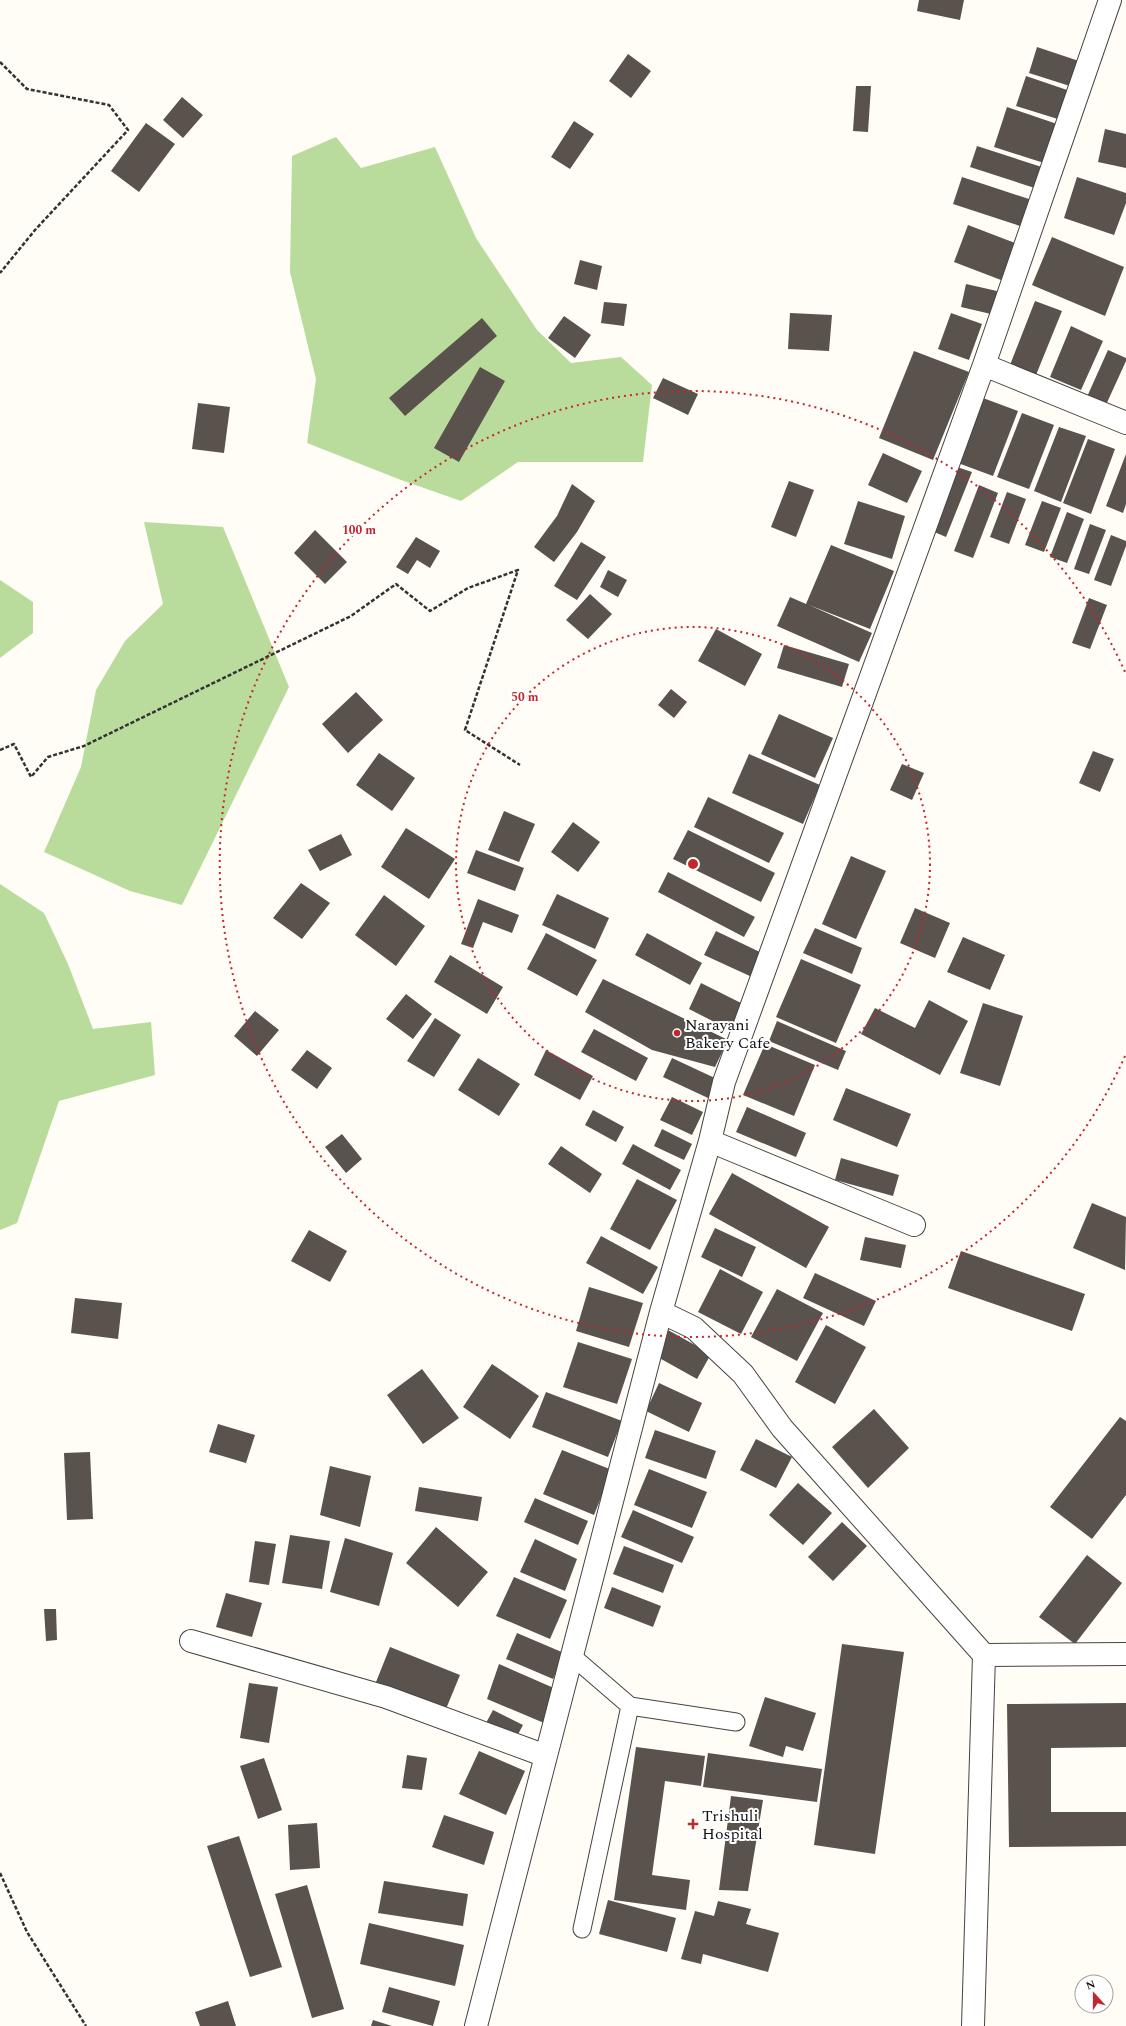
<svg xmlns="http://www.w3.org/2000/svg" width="1126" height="2026" viewBox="0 0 1126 2026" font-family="Spectral,serif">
	<rect width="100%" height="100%" fill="#fffdf5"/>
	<path fill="#b9dc9c" d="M336,137L361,168L435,147L476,238L537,330L571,363L621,357L652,385L643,462H518L461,501L401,480L307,443L316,379L290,272L292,156Z
		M144,522L223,527L289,687L182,905L130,891L44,852L81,767L96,690L125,641L163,604Z
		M0,580L33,602V633L0,658Z
		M0,884L44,913L68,964L93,1029L151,1022L155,1075L59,1101L17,1223L0,1230Z"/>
	<path fill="#5a524d" d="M919,0H964L960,20L917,11Z
		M1037,47L1082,62L1073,87L1029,73Z
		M628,54L651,71L631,98L609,81Z
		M1026,76L1070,91L1061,120L1016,106Z
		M856,86H871L868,132L853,131Z
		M182,97L203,115L183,138L163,120Z
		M1007,107L1060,125L1047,164L994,147Z
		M574,121L594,134L570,169L551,157Z
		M146,123L175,144L139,192L111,171Z
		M1105,129L1126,134V168L1098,162Z
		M977,146L1048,169L1041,190L970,167Z
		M962,177L1032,200L1023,227L953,204Z
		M1077,177L1126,193V203L1114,235L1064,218Z
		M968,225L1015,243L1001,280L954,262Z
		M1052,237L1124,267L1105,316L1032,285Z
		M580,260L602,266L597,290L574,284Z
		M966,284L997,291L991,314L961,307Z
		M1035,301L1062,311L1036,375L1010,365Z
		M604,302L627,304L624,326L601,323Z
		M790,313L832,315L829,351L788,349Z
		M951,313L982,324L969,360L938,349Z
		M564,316L591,335L575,358L548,338Z
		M482,318L497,336L405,416L389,398Z
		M1071,326L1103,341L1081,390L1050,377Z
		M1108,350L1126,358V361L1105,407L1086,399Z
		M914,351L969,372L933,460L879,438Z
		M480,367L505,381L459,462L434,448Z
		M663,378L698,394L688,415L653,398Z
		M983,398L1018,411L993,476L958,463Z
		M198,403L230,407L224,453L192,449Z
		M1022,413L1054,425L1029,489L997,477Z
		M1059,427L1086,436L1061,502L1034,491Z
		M1088,439L1115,449L1091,514L1063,503Z
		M883,453L922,471L907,503L868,485Z
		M1126,454V504L1123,513L1106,506Z
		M957,467L972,472L946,537L932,531Z
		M789,481L814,490L796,537L771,527Z
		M572,484L595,501L577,532L554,562L534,547L557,516Z
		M979,485L998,493L973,558L954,551Z
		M1007,492L1026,499L1009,544L990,537Z
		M858,501L905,516L892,559L844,544Z
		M1042,501L1061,508L1044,552L1025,545Z
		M1067,512L1084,519L1067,563L1050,557Z
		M1090,524L1106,530L1089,574L1074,569Z
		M315,530L347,562L325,584L294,553Z
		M1111,535L1126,541V546L1111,586L1094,580Z
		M416,537L440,551L430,568L417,560L408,574L396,567Z
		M581,542L606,557L577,600L554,586Z
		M831,545L894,571L870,629L809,605L872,633L859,662L777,626L790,597L806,604Z
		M608,570L627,580L618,597L600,587Z
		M590,594L612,614L588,639L566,620Z
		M1089,598L1107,605L1090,649L1072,643Z
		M716,629L762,654L745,686L698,661Z
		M784,645L849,664L842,687L777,668Z
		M671,689L687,702L674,718L658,705Z
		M356,692L383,720L348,753L322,724Z
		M779,714L833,738L815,778L761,754Z
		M1093,751L1114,759L1100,792L1079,783Z
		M379,753L415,778L392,811L356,785Z
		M749,754L820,785L803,824L732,793Z
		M902,764L924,773L912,800L890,790Z
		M708,797L784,833L769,863L694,827Z
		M504,811L535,824L519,862L488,850Z
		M573,822L600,842L578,872L551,852Z
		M406,828L455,859L429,899L381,867Z
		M688,830L775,873L761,902L673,859Z
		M341,834L352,855L320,871L308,850Z
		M476,850L524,868L515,891L467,873Z
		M851,856L886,871L856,939L822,924Z
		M668,872L755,917L744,937L658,892Z
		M301,883L330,903L302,939L273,918Z
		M557,894L609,918L595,949L542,925Z
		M384,895L425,926L396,966L355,935Z
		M478,899L519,915L512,933L483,922L473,948L461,944Z
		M915,908L950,923L935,958L900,943Z
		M815,928L862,948L852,974L803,953Z
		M716,931L764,954L752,977L704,955Z
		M546,933L597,960L577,996L527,969Z
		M647,933L702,963L690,985L635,955Z
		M963,937L1005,955L990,990L947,972Z
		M450,955L503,987L487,1014L434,982Z
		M801,959L861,985L836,1043L776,1017Z
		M603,979L728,1040L715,1067L652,1050L585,1012Z
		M701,983L745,1005L732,1031L689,1009Z
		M406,994L432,1014L413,1039L386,1019Z
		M929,1000L968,1021L940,1075L861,1034L875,1008L915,1028Z
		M983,1003L1023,1016L1000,1086L960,1073Z
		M255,1011L279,1030L257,1056L234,1036Z
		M435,1018L461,1035L434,1077L407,1061Z
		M777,1021L846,1051L838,1070L769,1041Z
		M594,1029L648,1058L636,1081L581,1052Z
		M765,1044L815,1065L794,1116L743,1095Z
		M307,1050L332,1068L317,1089L291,1070Z
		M546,1050L593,1076L580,1100L534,1075Z
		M478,1058L520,1084L499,1116L458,1090Z
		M672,1058L717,1079L708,1098L663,1077Z
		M846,1088L911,1114L897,1147L833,1120Z
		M672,1097L703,1112L692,1135L660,1120Z
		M747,1107L806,1133L796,1157L736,1132Z
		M593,1110L624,1127L616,1142L585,1125Z
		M662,1129L692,1144L684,1160L654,1146Z
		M342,1134L362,1159L346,1173L325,1147Z
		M633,1144L681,1170L670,1190L622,1164Z
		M561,1146L602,1174L590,1193L548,1164Z
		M841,1158L899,1175L893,1196L835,1180Z
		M732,1173L829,1227L806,1268L709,1214Z
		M637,1179L677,1200L650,1250L610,1229Z
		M1092,1203L1126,1217L1125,1270L1073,1248Z
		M715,1228L756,1247L742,1277L701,1257Z
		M309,1230L347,1251L330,1282L291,1261Z
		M601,1236L658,1267L643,1294L586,1263Z
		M865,1237L906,1245L901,1268L860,1260Z
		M961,1251L1085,1294L1072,1331L948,1288Z
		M720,1269L763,1292L741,1334L698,1312Z
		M815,1273L876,1301L864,1326L803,1298Z
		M589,1287L643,1303L629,1347L576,1331Z
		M777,1289L823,1313L797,1361L751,1337Z
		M75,1298L122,1303L118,1339L71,1333Z
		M826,1325L866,1347L835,1404L795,1382Z
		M668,1330L711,1354L697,1379L654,1355Z
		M578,1342L632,1359L617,1404L563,1387Z
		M492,1364L539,1396L510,1439L463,1407Z
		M422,1369L459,1418L423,1444L387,1395Z
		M659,1383L702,1403L689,1432L646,1411Z
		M546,1392L622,1421L608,1457L532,1427Z
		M874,1409L909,1448L868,1488L832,1447Z
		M1120,1417L1126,1421V1495L1092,1539L1050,1507Z
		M218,1424L255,1435L246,1463L209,1452Z
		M655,1430L716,1451L706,1479L645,1458Z
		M756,1439L792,1457L776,1488L740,1470Z
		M562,1450L612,1470L594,1515L543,1494Z
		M90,1452L93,1519L67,1520L64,1453Z
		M330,1466L371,1476L360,1527L320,1515Z
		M649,1469L707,1492L692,1528L634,1505Z
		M798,1483L832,1513L803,1545L769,1515Z
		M419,1487L482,1497L478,1521L415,1511Z
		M535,1498L588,1521L578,1545L524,1522Z
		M633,1510L694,1537L682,1563L621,1537Z
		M842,1522L867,1546L833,1581L808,1557Z
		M436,1527L488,1572L458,1607L406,1563Z
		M290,1535L330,1541L322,1589L282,1583Z
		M345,1538L393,1553L379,1606L330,1592Z
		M535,1539L577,1559L565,1591L520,1572Z
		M255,1541L276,1544L269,1585L249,1582Z
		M624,1546L674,1565L663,1593L613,1574Z
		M1087,1555L1122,1583L1075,1644L1039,1617Z
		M514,1577L567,1600L550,1639L496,1616Z
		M612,1587L661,1606L653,1627L604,1608Z
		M226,1593L262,1603L252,1637L216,1627Z
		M44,1609H56L57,1640L46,1641Z
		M517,1633L564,1653L553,1679L506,1659Z
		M842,1644L904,1652L875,1854L814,1845Z
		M390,1647L460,1675L446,1709L376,1682Z
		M499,1664L556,1689L544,1723L487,1699Z
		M249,1683L278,1687L269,1743L240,1738Z
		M765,1697L816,1713L803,1751L786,1746L783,1757L749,1746Z
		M1126,1703V1747L1051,1748V1812H1126V1846L1009,1847L1007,1704Z
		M493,1710L523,1725L516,1738L486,1723Z
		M636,1747L705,1756L701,1786L665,1781L652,1875L690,1880L686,1910L614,1900Z
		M479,1751L525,1771L506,1815L459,1794Z
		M708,1753L822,1769L817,1802L703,1787Z
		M407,1755L427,1758L422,1790L402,1788Z
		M264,1758L282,1810L258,1819L240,1766Z
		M731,1796L763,1800L748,1891L719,1890Z
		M444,1815L494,1832L484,1865L432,1847Z
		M317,1823L320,1868L290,1870L288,1825Z
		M239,1836L282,1967L250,1977L207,1846Z
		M384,1881L468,1894L463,1926L378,1913Z
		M307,1885L344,2009L312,2018L275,1894Z
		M608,1900L676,1918L667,1952L599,1934Z
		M718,1901L751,1909L746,1924L779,1933L768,1972L703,1954L701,1964L681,1959L695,1911L714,1916Z
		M369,1923L464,1945L455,1986L360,1964Z
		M389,1987L440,2001L433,2026L382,2012Z
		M228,2001L236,2026H200L195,2012Z
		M373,2020L392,2026H371Z"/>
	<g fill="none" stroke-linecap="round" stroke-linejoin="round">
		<defs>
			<path id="service" d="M572,1656L630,1706L582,1929
				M630,1706L736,1722"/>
			<path id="minor" d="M984,365L1126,423
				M710,1141L914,1225
				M661,1312L694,1328L743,1374L782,1428L984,1655L973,2026
				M191,1641L386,1697L546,1756
				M984,1655L1126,1654
				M476,2026L661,1312L710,1141L724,1082L984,365L1110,0"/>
		</defs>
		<use href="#service" stroke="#444" stroke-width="19"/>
		<use href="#minor" stroke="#444" stroke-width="24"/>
		<path stroke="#333" stroke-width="2.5" stroke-dasharray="4 2" stroke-linecap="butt" d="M0,62L27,89L109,105L128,130L35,230L0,273
			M0,750L14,744L31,777L48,757L84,746L351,616L396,584L430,611L468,588L518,570L465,730L520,765
			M0,1873L27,1932L86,2026"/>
		<use href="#service" stroke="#fff" stroke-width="17"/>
		<use href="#minor" stroke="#fff" stroke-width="22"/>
	</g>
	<g fill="none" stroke="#c4262e" stroke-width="2" stroke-dasharray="2 4">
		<circle cx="693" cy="864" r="237"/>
		<path d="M1125 1056A473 473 0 1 1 1125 672"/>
	</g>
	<g fill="#c4262e" stroke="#fff" stroke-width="1.5">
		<circle cx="677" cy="1033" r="4"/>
		<path d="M691 1818h4v4h4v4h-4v4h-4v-4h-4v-4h4z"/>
	</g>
	<g text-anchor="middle" stroke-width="4" stroke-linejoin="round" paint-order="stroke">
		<g font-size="16" fill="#111" stroke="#fff" text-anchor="start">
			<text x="685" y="1030">Narayani<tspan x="685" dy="18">Bakery Cafe</tspan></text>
			<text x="702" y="1821">Trishuli<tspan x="702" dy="18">Hospital</tspan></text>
		</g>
	</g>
	<circle cx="693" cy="864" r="6" fill="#c4262e" stroke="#fff" stroke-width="2"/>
	<g font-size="12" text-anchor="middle" font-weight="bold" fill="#c4262e" stroke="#fff" stroke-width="4" stroke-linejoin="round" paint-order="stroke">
		<text x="359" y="534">100 m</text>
		<text x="525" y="701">50 m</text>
	</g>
	<g transform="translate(1094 1994) rotate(339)"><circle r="19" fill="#ffffff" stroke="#a0a0a0"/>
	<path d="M0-3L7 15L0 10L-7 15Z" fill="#c4262e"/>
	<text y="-6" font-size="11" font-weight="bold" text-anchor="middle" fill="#111111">N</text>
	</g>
</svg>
